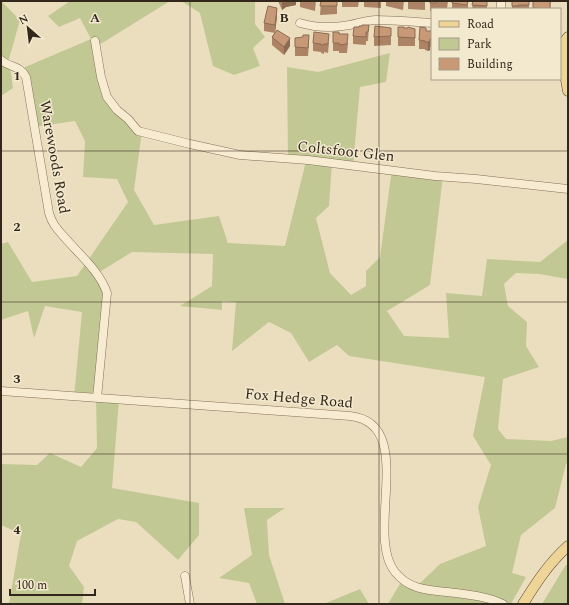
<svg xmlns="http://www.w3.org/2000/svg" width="569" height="605" viewBox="0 0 569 605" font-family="Spectral,serif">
	<rect width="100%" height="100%" fill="#ebdebf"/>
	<path fill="#c2c894" d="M1,1L20,20L9,59L13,88L1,96Z
		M70,1H170L99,45L107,103L142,131L134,190L154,225L219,216L228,243L285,246L306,161L288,159L287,67L318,72L390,53L386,82L360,87L353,165L332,163L329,206L316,218L330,273L351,295L366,286V271L380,257L392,169L443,176L430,285L387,311L404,336L449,338L446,293L482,296L487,259L540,262L568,240V279L539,274L516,273L504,284L508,306L527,322L526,346L539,367L503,379L498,429L506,439L551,441L568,437V462L566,464L555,508L521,535L512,573L526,577L511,604H388L401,582L415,588L440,564L486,546L478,507L491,465L473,436L485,377L349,356L337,345L309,362L291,333L269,322L232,351L236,302L222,301V310L180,306L212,286L213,254L132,252L98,273L108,301L100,398L119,400L112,488L199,503V535L178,560L136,522L118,519L77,541L69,566L84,587L82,604H9L21,534L1,525V464L37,465L50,453L81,467L97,448L96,398L74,397L82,312L45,306L34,338L28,311L1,320V244L8,242L32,282L77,276L128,202L117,179L83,177L85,141L75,121L34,127L23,68L91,39L80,18L59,27L48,16Z
		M181,1H255V24L265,37L253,48L260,66L234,75L213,66L200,13Z
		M244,508H285L267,520L269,555L285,604H257L249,583L219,578L252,555Z
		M568,564V604H542L565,566Z
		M360,589L369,604H326V603Z"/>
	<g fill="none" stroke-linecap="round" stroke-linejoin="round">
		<defs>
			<path id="minor" d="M501,9V1
				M300,23C314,27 329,28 343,26C355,25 365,20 376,20C395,20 414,22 432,23
				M95,41L101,77L107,97L117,110L128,119L138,131L190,144L240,155L308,160L435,176L476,179L568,189
				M1,60C10,68 20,65 26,77L49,213C52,224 58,230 66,239C80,255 100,272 107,293L97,398
				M1,391L350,416C418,423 364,534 395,572C411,592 433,590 456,593C472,595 488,597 503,604
				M185,576L190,604"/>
			<path id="major" d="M568,37L563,44L564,69L568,91
				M523,604C536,583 549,563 568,546"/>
		</defs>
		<use href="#minor" stroke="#836f58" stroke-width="9"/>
		<use href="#major" stroke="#513e2d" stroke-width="11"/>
		<use href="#minor" stroke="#f7ecd2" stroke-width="8"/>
		<use href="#major" stroke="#eed497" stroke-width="10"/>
	</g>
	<path fill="#ac8465" d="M278,1H296V5L286,7L282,10Z
		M300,1H316L315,11L300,7Z
		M321,1H337V14L320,15Z
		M342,1H359L358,7H342Z
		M364,1H381V8L364,7Z
		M386,1H404L403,10L386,6Z
		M408,1H425V10L408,9Z
		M430,1H448L447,9H432V11H430Z
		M452,1H468V9H452Z
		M473,1H487V9H472Z
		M512,1H529V9H512Z
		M533,1H551L550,9H533Z
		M277,16L275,32L290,46L284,55L272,45V37L275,33L264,31V23Z
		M369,25L368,41H366V45L353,44V36L362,26Z
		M398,27L404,28L415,29V46H398Z
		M391,28V45L374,46V37Z
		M426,31H432V47H430V50L428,51L425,50V49H419V40Z
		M339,34L348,43L347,53H339V51H333V43Z
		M309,43L308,56H295V47Z
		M313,43H329L328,53L324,52V54L321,53V52L313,51Z"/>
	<path fill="#8c6b53" d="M283,1H296V5L286,7L282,10V2Z
		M277,8V16L275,33V25Z
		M290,38V46L284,55V47Z
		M430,41V50L428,51V42Z"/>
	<path fill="#c89976" stroke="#8c6b53" d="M321,1H337V6H320Z
		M430,1H436V3H430Z
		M452,1H468L467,5L452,3Z
		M473,1H487V6L472,5Z
		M512,1H529V5H518V6H512Z
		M533,1H550V9L533,8Z
		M268,6L277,8L275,25L264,23Z
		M362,25H369L368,32H366V37L353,36L354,27H359V26H362Z
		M375,26L391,28V36L374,37Z
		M398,27H404V28H408V27L415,29V38L398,37Z
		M420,27L426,28V31H432V39H430V41L428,42H425V41L419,40Z
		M277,30L290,38L284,47L272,37Z
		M314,32L329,34L328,44H324V45H321V44L313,43Z
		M333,32H339V34H348L347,44L339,45V43H333Z
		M303,35H309L308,48L295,47V38L303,37Z"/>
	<path fill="none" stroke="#33271c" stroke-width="1" stroke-opacity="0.55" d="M190,1V604M379,1V604M1,151H568M1,302H568M1,454H568"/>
	<g text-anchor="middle" stroke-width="3" stroke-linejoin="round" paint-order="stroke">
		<g font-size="15" fill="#33271c" stroke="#f3e9ce">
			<text transform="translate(346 151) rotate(6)" y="5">Coltsfoot Glen</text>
			<text transform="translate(55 157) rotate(80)" y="5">Warewoods Road</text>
			<text transform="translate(299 398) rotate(5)" y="5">Fox Hedge Road</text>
		</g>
	</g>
	<g font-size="13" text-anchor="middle" font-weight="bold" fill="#33271c" stroke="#f3e9ce" stroke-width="3" stroke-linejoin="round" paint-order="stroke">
		<text x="95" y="22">A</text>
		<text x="284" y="22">B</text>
		<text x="17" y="80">1</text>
		<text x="17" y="231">2</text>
		<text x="17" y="383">3</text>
		<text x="17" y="534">4</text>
	</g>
	<rect width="569" height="605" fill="none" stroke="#33271c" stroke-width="4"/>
	<rect x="431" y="8" width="130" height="72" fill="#f3e9ce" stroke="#a69b87"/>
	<rect x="439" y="21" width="20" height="6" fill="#eed497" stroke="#a69b87"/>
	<text x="467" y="28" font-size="12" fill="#33271c">Road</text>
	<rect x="439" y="38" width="20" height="12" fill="#c2c894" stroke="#a69b87"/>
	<text x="467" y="48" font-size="12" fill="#33271c">Park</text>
	<rect x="439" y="58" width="20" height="12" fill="#c89976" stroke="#a69b87"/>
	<text x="467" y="68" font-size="12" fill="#33271c">Building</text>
	<g transform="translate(28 28) rotate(332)" stroke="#f3e9ce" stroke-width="3" paint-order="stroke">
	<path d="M0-3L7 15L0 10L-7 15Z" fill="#33271c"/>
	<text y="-6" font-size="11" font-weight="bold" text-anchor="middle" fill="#33271c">N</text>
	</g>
	<path d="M10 589v6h85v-6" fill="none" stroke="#33271c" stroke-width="2"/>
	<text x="16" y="589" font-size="12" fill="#33271c" stroke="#f3e9ce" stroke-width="3" paint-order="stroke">100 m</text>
</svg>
